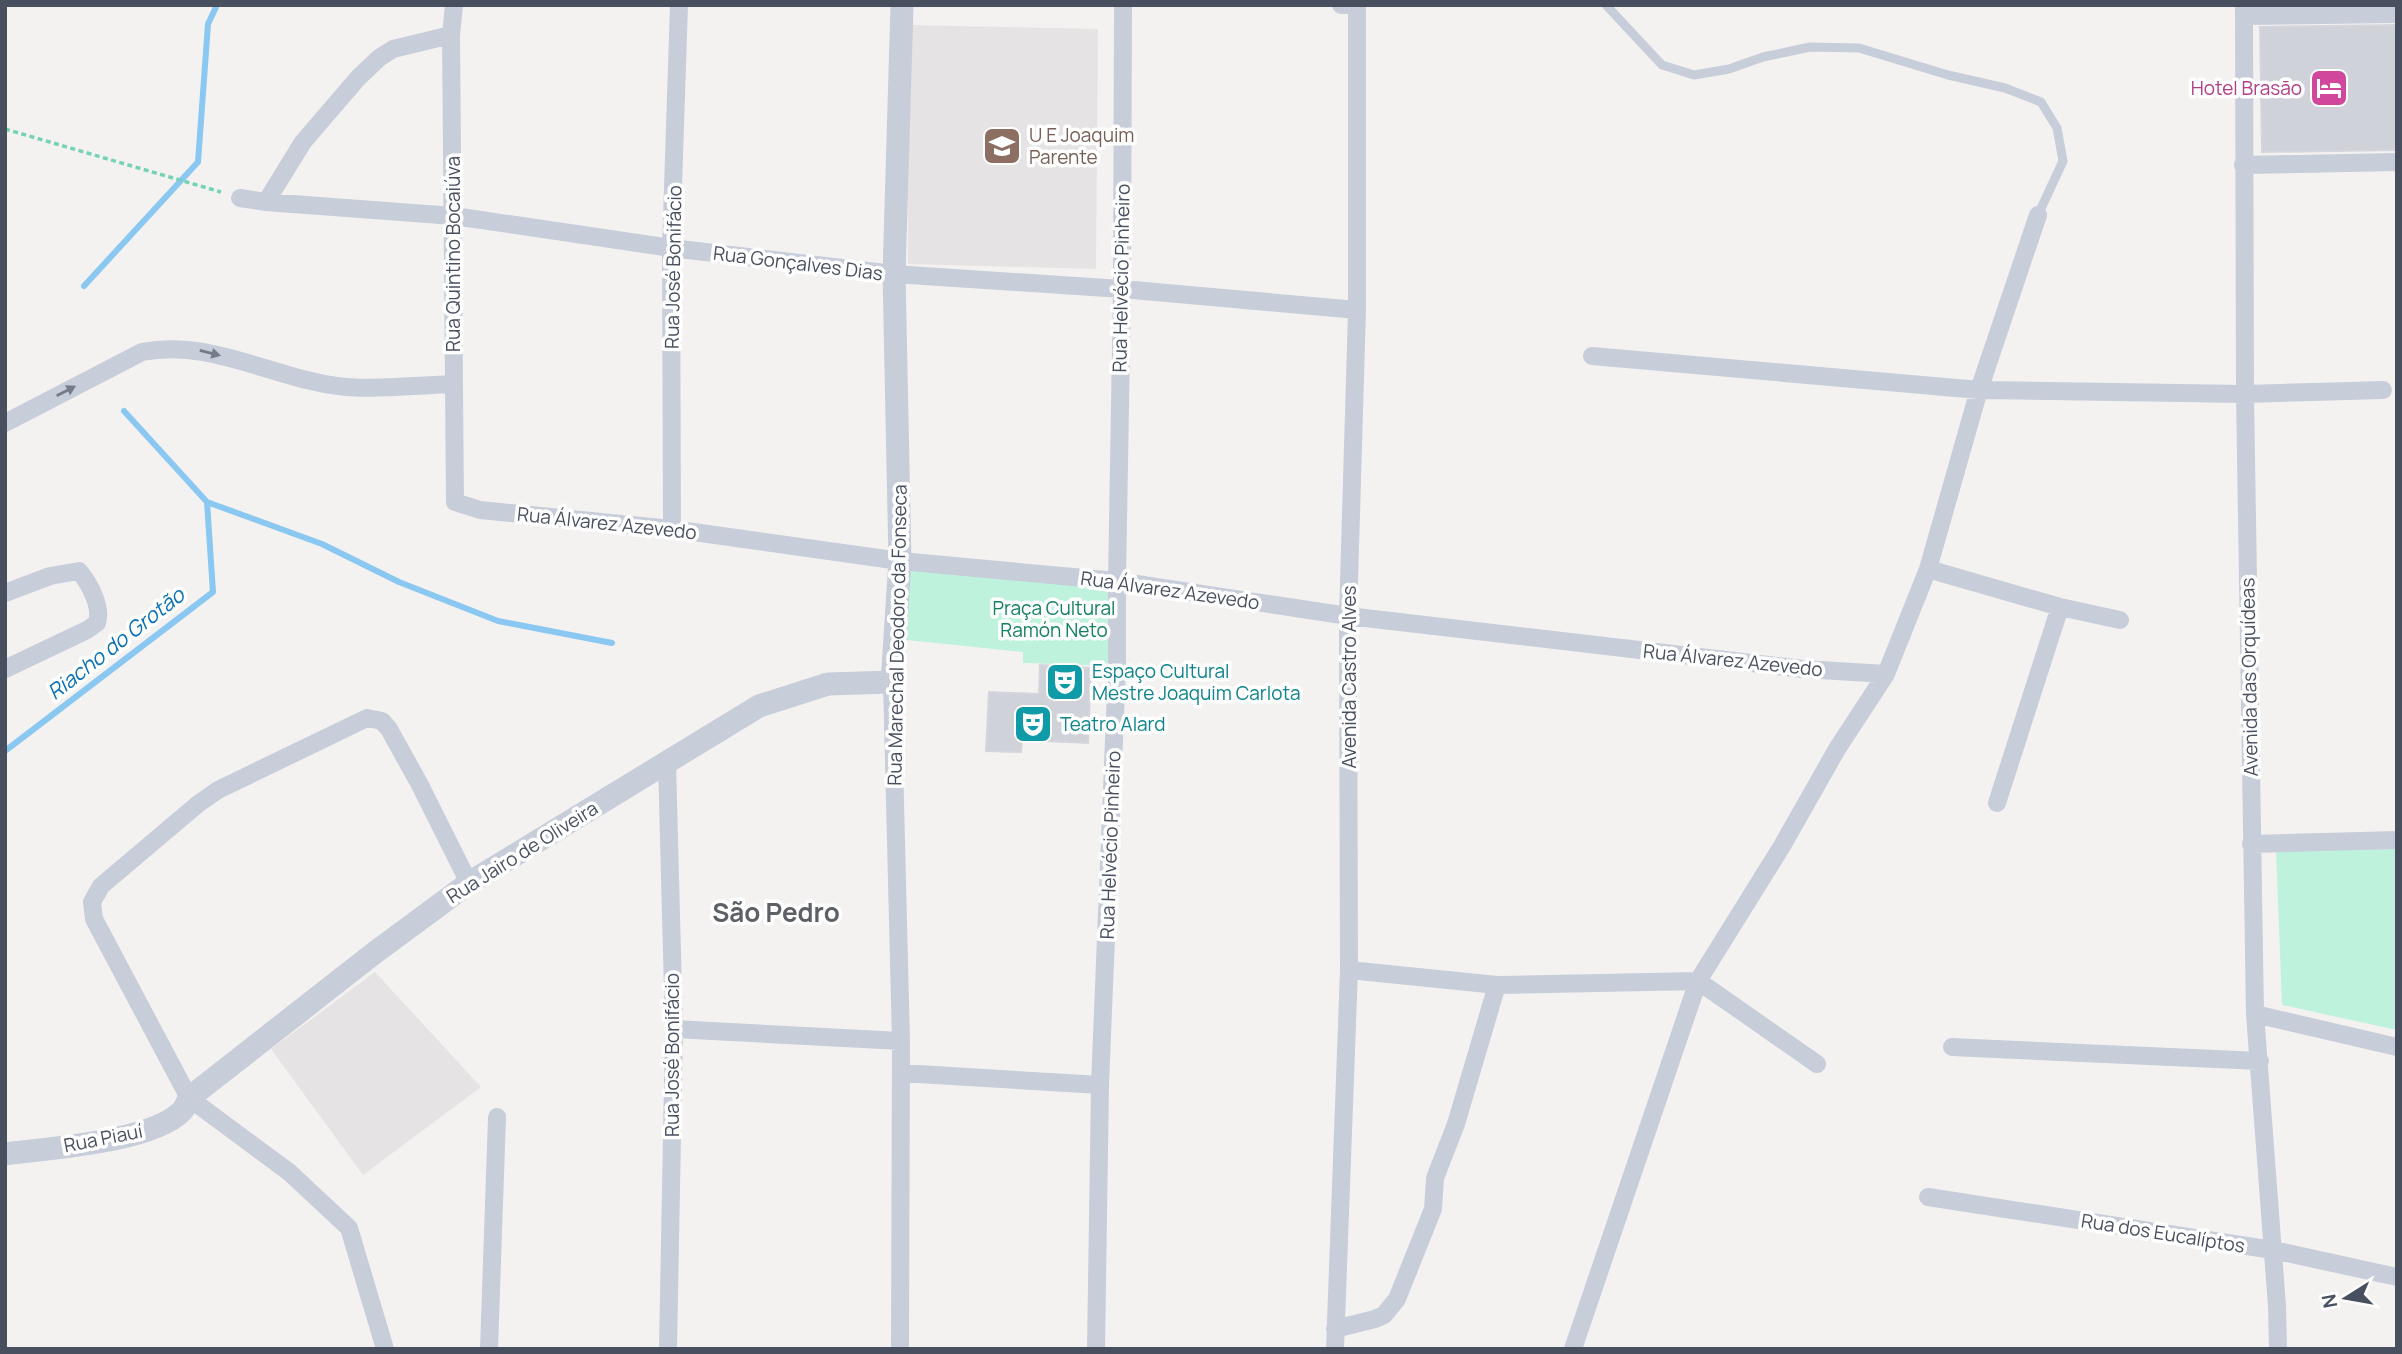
<svg xmlns="http://www.w3.org/2000/svg" width="2402" height="1354" viewBox="0 0 2402 1354" font-family="Manrope,sans-serif">
	<rect width="100%" height="100%" fill="#f4f2f1"/>
	<path fill="#e5e3e3" d="M907,25L1098,29L1096,269L908,264Z
		M375,972L481,1087L363,1175L271,1049Z"/>
	<path fill="#bff2dd" d="M900,561L1117,581V666L1023,663V652L896,639Z
		M2397,849V1030L2282,1005L2276,851Z"/>
	<g fill="none" stroke-linecap="round" stroke-linejoin="round">
		<path stroke="#8ac7f1" stroke-width="6" d="M84,286L198,162L208,24L217,5
			M207,502L322,544L399,582L498,621L612,643
			M5,751L213,592L207,502L124,411"/>
	</g>
	<path fill="#d0d2d9" stroke="#d5d6dd" stroke-width="2" d="M2397,25V150L2262,152L2260,27Z
		M1040,665L1091,668L1088,743L1022,740L1021,752L986,751L989,692L1039,694Z"/>
	<g fill="none" stroke-linecap="round" stroke-linejoin="round">
		<path stroke="#75d2b6" stroke-width="3.5" stroke-dasharray="5 3.5" stroke-linecap="butt" d="M5,129L221,192"/>
		<path stroke="#c7cdd9" stroke-width="9" d="M1606,5L1662,65L1694,75L1729,69L1763,57L1810,47L1859,48L1948,75L2005,88L2041,102L2057,128L2063,161L2038,215"/>
		<path stroke="#c7cdd9" stroke-width="18" d="M454,5L451,35L455,502L480,510L672,529L900,561L1117,581L1348,616L1803,669L1886,674
			M2244,5L2245,394L2255,1014L2277,1306L2278,1349
			M2244,16L2397,14
			M2243,165L2397,162
			M240,198L266,202L454,216L671,248L894,274L1122,289L1357,310
			M266,202L303,142L358,78L379,58L393,49L451,35
			M1592,356L1979,390L2245,394L2383,390
			M5,423L142,352C213,338 277,381 346,387C380,390 419,385 454,384
			M672,529L671,248L679,5
			M1928,569L2060,607L2120,620
			M5,593L50,576L79,571C90,584 102,607 97,623L87,630L5,669
			M892,682L901,1041L900,1349
			M667,762L674,1029L668,1349
			M1997,803L2060,607
			M2251,844L2397,840
			M1349,970L1497,985L1698,981L1817,1064
			M2255,1014L2397,1047
			M674,1029L901,1041
			M1952,1047L2260,1061
			M901,1073L1100,1085
			M1928,1197L2273,1250L2397,1277
			M1335,1329L1375,1319L1384,1315L1397,1299L1433,1209L1435,1178L1456,1124L1497,985
			M385,1349L349,1228L289,1172L189,1098L94,919L92,902L101,886L198,804L218,790L367,718L382,721L389,729L420,785L469,883
			M489,1349L497,1117
			M1096,1349L1100,1085L1117,666V581L1122,289L1123,5
			M1335,1349L1349,970L1348,616L1357,310V5H1341
			M1573,1349L1698,981L1782,846L1837,749L1886,674L1928,569L1979,390L2038,215"/>
		<path stroke="#c7cdd9" stroke-width="23" d="M5,1154C49,1148 150,1142 181,1112C184,1109 187,1103 189,1098L373,954L469,883L759,706L828,684L892,682L900,561L894,274L902,5"/>
	</g>
	<defs><path id="oneway-solid" d="M-6-.8H1V-3.2L6.5 0L1 3.2V.8H-6Z" transform="scale(1.75)"/></defs>
	<g fill="#747c8a">
		<use href="#oneway-solid" transform="translate(210 353) rotate(14)"/>
		<use href="#oneway-solid" transform="translate(66 391) rotate(-27)"/>
	</g>
	<defs>
		<symbol id="hotel-square" viewBox="-11 -11 22 22"><rect x="-9" y="-9" width="18" height="18" rx="4" fill="#d1479c" stroke="#fff"/><path d="M-6-4.5h1.5V1H6V5H4.5V3h-9V5H-6ZM-4 0a1.8 1.8 0 1 1 3.6 0ZM.5 0V-2.5h3Q6-2.5 6 0Z" fill="#fff"/></symbol>
		<symbol id="school-square" viewBox="-11 -11 22 22"><rect x="-9" y="-9" width="18" height="18" rx="4" fill="#8d6e63" stroke="#fff"/><path d="M0-5L7-2L0 1L-7-2ZM-4 1L0 2.5L4 1V4Q0 6-4 4Z" fill="#fff"/></symbol>
		<symbol id="theatre-square" viewBox="-11 -11 22 22"><rect x="-9" y="-9" width="18" height="18" rx="4" fill="#0f9aa8" stroke="#fff"/><path d="M-5-5.5Q0-4 5-5.5V0Q5 5 0 6Q-5 5-5 0ZM-3.3-2.5H-1v1.5H-3.3ZM1-2.5H3.3v1.5H1ZM-2.8 1Q0 5.5 2.8 1Z" fill="#fff"/></symbol>
	</defs>
	<g fill-rule="evenodd">
		<use href="#hotel-square" x="2307" y="66" width="44" height="44"/>
		<use href="#school-square" x="980" y="124" width="44" height="44"/>
		<use href="#theatre-square" x="1043" y="660" width="44" height="44"/>
		<use href="#theatre-square" x="1011" y="702" width="44" height="44"/>
	</g>
	<g text-anchor="middle" stroke-width="7" stroke-linejoin="round" paint-order="stroke">
		<g font-size="19" fill="#b23c85" stroke="#fff" text-anchor="end">
			<text x="2302" y="95">Hotel Brasão</text>
		</g>
		<g font-size="19" fill="#785e54" stroke="#fff" text-anchor="start">
			<text x="1029" y="142">U E Joaquim<tspan x="1029" dy="22">Parente</tspan></text>
		</g>
		<g font-size="19" fill="#485060" stroke="#fff">
			<text transform="translate(453 254) rotate(-90)" y="7">Rua Quintino Bocaiúva</text>
			<text transform="translate(798 263) rotate(7)" y="7">Rua Gonçalves Dias</text>
			<text transform="translate(673 267) rotate(-89)" y="7">Rua José Bonifácio</text>
			<text transform="translate(1121 278) rotate(-89)" y="7">Rua Helvécio Pinheiro</text>
			<text transform="translate(607 523) rotate(6)" y="7">Rua Álvarez Azevedo</text>
			<text transform="translate(1170 590) rotate(8)" y="7">Rua Álvarez Azevedo</text>
			<text transform="translate(897 635) rotate(-89)" y="7">Rua Marechal Deodoro da Fonseca</text>
			<text transform="translate(1733 660) rotate(6)" y="7">Rua Álvarez Azevedo</text>
			<text transform="translate(1349 677) rotate(-90)" y="7">Avenida Castro Alves</text>
			<text transform="translate(2249 677) rotate(-91)" y="7">Avenida das Orquídeas</text>
			<text transform="translate(1110 845) rotate(-88)" y="7">Rua Helvécio Pinheiro</text>
			<text transform="translate(522 852) rotate(-32)" y="7">Rua Jairo de Oliveira</text>
			<text transform="translate(672 1055) rotate(-90)" y="7">Rua José Bonifácio</text>
			<text transform="translate(103 1138) rotate(-11)" y="7">Rua Piauí</text>
			<text transform="translate(2163 1233) rotate(9)" y="7">Rua dos Eucalíptos</text>
		</g>
		<g font-size="19" fill="#13815f" stroke="#fff">
			<text x="1054" y="615">Praça Cultural<tspan x="1054" dy="22">Ramón Neto</tspan></text>
		</g>
		<g font-size="19" fill="#0d838f" stroke="#fff" text-anchor="start">
			<text x="1092" y="678">Espaço Cultural<tspan x="1092" dy="22">Mestre Joaquim Carlota</tspan></text>
			<text x="1060" y="731">Teatro Alard</text>
		</g>
		<g font-size="21" font-style="italic" fill="#056eb6" stroke="#fff">
			<text transform="translate(116 644) rotate(-38)" y="7">Riacho do Grotão</text>
		</g>
		<g font-size="26" font-weight="bold" fill="#5d6067" stroke="#fff">
			<text x="776" y="922">São Pedro</text>
		</g>
	</g>
	<rect width="2402" height="1354" fill="none" stroke="#485060" stroke-width="14"/>
	<g transform="translate(2346 1298) rotate(259)" stroke="#ffffff" stroke-width="5" paint-order="stroke">
	<path d="M0-5L12 26L0 18L-12 26Z" fill="#485060"/>
	<text y="-10" font-size="19" font-weight="bold" text-anchor="middle" fill="#485060">N</text>
	</g>
</svg>
